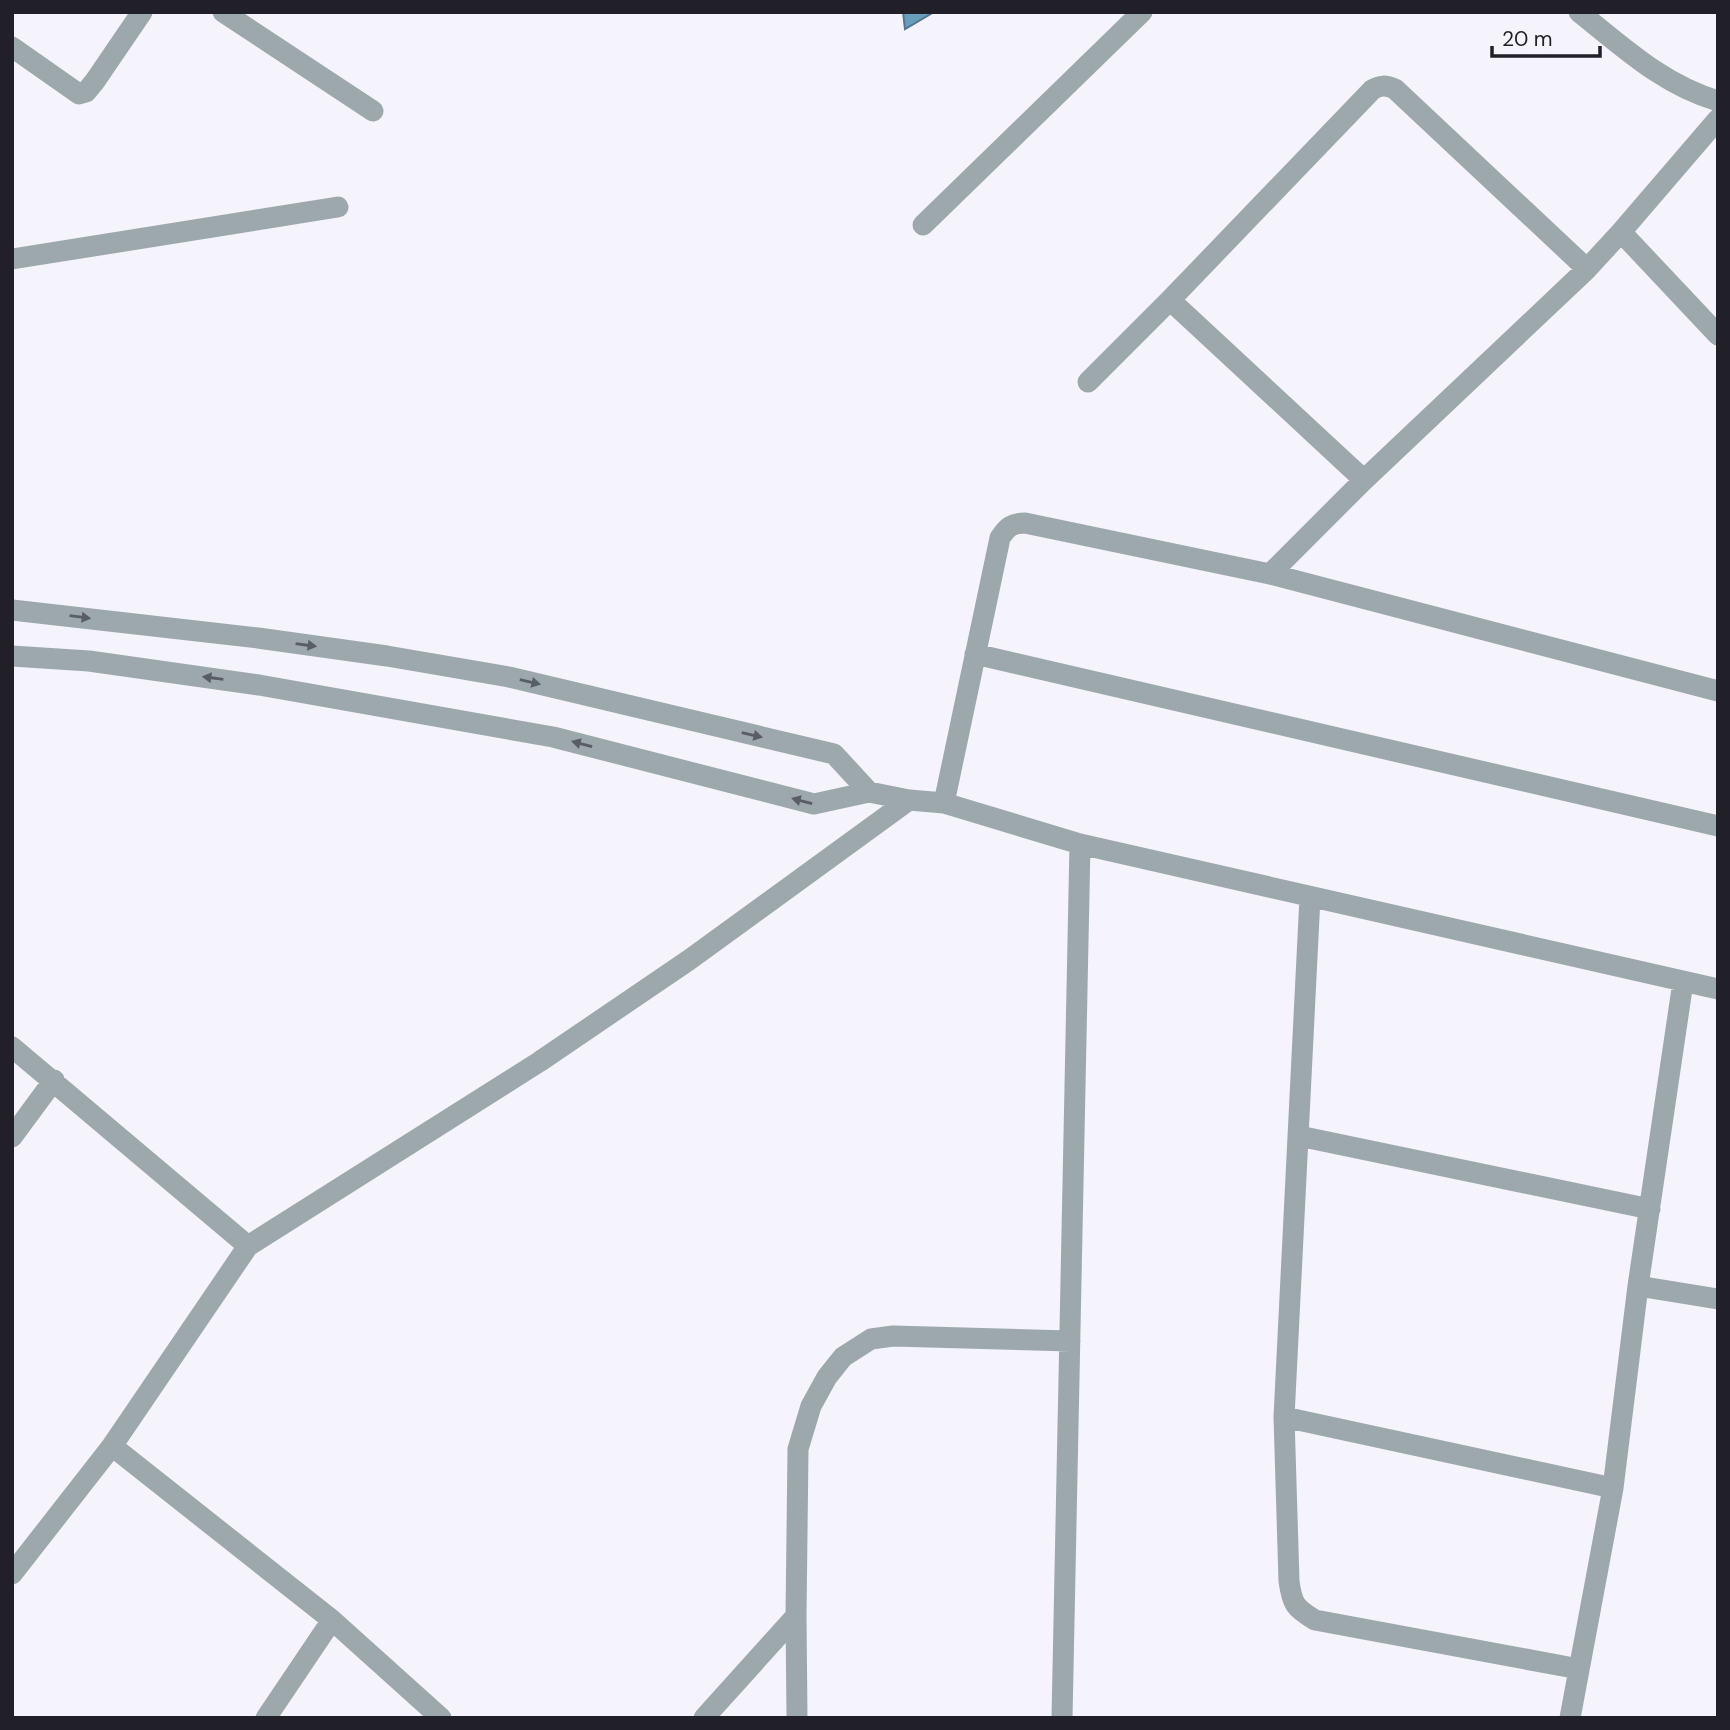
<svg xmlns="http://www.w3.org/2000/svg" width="1730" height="1730" viewBox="0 0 1730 1730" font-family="'DM Sans',sans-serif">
	<rect width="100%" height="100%" fill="#f5f3fc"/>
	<path fill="#689dbc" stroke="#537790" stroke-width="2" d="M903,12H934L905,29Z"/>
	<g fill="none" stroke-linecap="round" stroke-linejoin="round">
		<path stroke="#9da8ad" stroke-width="21" d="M223,12L373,111
			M1579,12C1623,47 1663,85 1718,101
			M12,47L79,94L86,92L95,81L142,12
			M923,225L1142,12
			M1621,232L1718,335
			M12,259L338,207
			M1170,300L1364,480
			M1088,382L1170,300L1372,90C1380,85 1386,85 1395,89L1587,269
			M1270,574L1364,480L1587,269L1621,232L1718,119
			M12,610L258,638L387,656L509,677L834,754L869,792
			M975,654L1718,826
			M12,656L89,661L259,685L553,737L814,804L869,792L909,800L944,803L1080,844L1718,989
			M944,803L1000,538C1007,527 1012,523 1025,523L1270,574L1718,691
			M1310,897L1284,1417L1289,1581C1292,1604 1295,1608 1315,1620L1579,1669
			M12,1047L248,1246
			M1299,1136L1650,1209
			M12,1137L54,1080
			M1638,1286L1718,1299
			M1284,1417L1613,1488
			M112,1446L332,1620L441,1718
			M12,1574L112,1446L248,1246L539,1062L689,960L909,800
			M266,1718L332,1620
			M704,1718L796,1616
			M797,1718L796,1616L798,1449L811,1406L827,1377L843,1357L871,1339L893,1336L1070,1341
			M1062,1718L1080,844
			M1570,1718L1613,1488L1638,1286L1683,982"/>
	</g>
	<defs><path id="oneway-solid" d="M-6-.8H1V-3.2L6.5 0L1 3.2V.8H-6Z" transform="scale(1.75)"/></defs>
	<g fill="#595d64">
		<use href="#oneway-solid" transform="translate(80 617) rotate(7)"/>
		<use href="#oneway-solid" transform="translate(306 645) rotate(8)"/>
		<use href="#oneway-solid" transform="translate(213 678) rotate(-172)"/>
		<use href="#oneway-solid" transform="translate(530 682) rotate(13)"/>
		<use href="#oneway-solid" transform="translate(752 735) rotate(13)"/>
		<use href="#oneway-solid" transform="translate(582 744) rotate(-165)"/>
		<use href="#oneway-solid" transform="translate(802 801) rotate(-165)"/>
	</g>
	<rect width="1730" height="1730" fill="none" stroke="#211f28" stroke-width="28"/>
	<path d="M1492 46v10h108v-10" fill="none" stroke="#211f28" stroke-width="3.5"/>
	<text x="1502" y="46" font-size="21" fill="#211f28" stroke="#f5f3fc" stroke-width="5" paint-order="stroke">20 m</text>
</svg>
